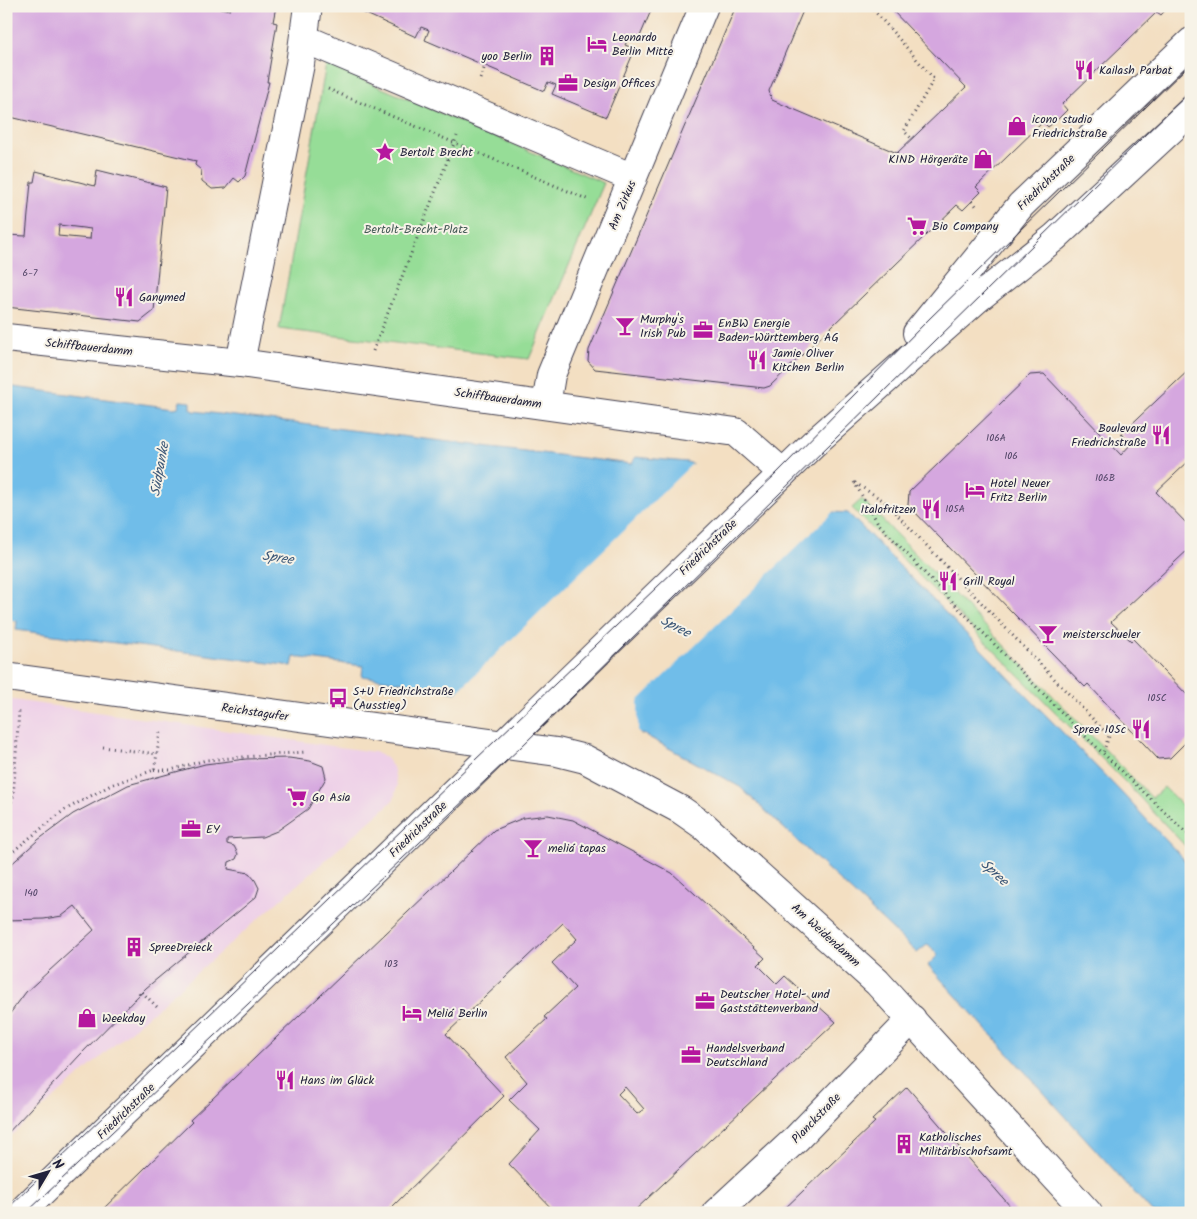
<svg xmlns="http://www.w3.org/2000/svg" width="1197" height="1219" viewBox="0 0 1197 1219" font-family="Kalam,sans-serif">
	<rect width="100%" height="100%" fill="#f7f3e8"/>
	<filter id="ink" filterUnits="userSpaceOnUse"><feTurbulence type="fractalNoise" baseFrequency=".02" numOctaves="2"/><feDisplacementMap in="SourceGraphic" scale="10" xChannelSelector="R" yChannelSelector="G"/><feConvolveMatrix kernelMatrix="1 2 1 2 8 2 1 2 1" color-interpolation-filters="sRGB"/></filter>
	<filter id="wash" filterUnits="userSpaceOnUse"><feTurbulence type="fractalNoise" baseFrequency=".0096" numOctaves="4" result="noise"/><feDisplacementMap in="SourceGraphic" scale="20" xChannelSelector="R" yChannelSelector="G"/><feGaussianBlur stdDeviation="1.12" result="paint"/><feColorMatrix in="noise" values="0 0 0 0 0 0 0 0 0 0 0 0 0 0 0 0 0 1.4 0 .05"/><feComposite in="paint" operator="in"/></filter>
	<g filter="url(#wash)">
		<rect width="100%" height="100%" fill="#f3dfc2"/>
		<path fill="#eed0e8" d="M6,699L374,752L385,757L393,767L397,785L394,799L386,807L6,1140Z"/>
		<path fill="#96dd97" stroke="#5c8069" d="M326,64L604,183L529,359L279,329Z
			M862,499L1152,798L1164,787L1191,814V852L1126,783L852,508Z"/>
		<path fill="#6fbde9" stroke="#487092" d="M6,386L174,408L178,407L180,401L191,402V409L194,411L632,464L635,457L687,462L833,512L848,513L1119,790L1191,867V1213H1153L928,965L938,955L928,944L917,953L740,787L645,735L420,685L362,676L363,666L294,657L292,666L16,630L17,621L6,620Z"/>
		<path fill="#f3dfc2" d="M689,461L836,509L638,701V730L641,737L454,695L693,463Z"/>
		<g id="blocks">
			<path fill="#d5a7df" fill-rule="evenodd" d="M6,6H210L230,10L233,6H276L273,22L277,23L267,82H269L245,176L239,182L234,178L226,188L212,189L202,181L201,170L195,165L196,161L6,116Z
				M349,6H653L638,41L629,37L625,45L635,49L606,117L552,94L556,85L548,82L544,91L425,40L429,30L421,27L416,37Z
				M736,6H805L769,91L772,100L897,153L966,87L888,6H1169L1161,15L1157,12L1062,104L1067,110L1058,119L1048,127L1043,122L976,187L981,192L963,210L957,205L770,386L764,388L595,369L588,361L589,350Z
				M97,170L166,187L154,311L140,322L6,307V235L26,236L31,182H34L36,171L95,186ZM59,225L91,229L90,239L58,236Z
				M1191,368V459L1156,492L1191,528V547L1111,622L1131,641L1133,639L1191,699V737L1170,758L1158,759L1088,684L1085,687L908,505L909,492L1030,375L1044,374L1121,455L1131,444L1121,434Z
				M289,758L310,761L323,766L326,778L308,809L277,831L262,837L227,839V844L234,846L238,854L236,859L229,862L228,869L249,873L255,880L259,888L256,897L146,988L79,1056L6,1135V1019L26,992L94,930L75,906L62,916L44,919L6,920V869L38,840L73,814L128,785L205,764L246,759Z
				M548,815L573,820L672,873L765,958L758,965L777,984L785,976L836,1022L632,1213H556L509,1164L540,1130L509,1100L527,1082L506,1057L547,1019L544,1017L575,988L552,963L577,939L563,923L446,1034L504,1096L386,1213H226L222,1210L219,1213H99L192,1122L190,1120L494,830L523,818ZM625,1087L644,1109L637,1114L618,1094Z
				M907,1087L1016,1213H780L875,1122L872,1120Z"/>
		</g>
	</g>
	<g filter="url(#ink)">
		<use href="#blocks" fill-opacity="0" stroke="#413e4f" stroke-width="1"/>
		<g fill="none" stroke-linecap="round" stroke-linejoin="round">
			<defs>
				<path id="street" d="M305,39L633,178
					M6,338L240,363L736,432L783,473
					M240,363L300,64L308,6
					M546,405L551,375L704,6
					M505,745L557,752L585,759L681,810L704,826L877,982L1088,1213
					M716,1213L796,1139L912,1019"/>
				<path id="secondary" d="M917,333L1021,205L1191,42
					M6,677L505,745
					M20,1213L813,444L977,299L1055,237L1191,111"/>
			</defs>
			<use href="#street" stroke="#413e4f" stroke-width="30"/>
			<use href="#secondary" stroke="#413e4f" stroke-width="30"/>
			<path stroke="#413e4f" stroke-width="3" stroke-dasharray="1 4" stroke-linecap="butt" d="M870,6L934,79L904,131L912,139
				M480,79L485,66
				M328,89L589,200
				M972,201L978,208
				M373,351L457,136
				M854,482L878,523L934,583L1086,737L1191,837
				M855,483L884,501L1109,736L1103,753
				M103,747L157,754L160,731
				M154,770H171L206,760L305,752
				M6,816L13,798L19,711
				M6,857L63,811L111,785L154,770L157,754
				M139,994L141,991L158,1008"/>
			<use href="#street" stroke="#fff" stroke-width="28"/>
			<use href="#secondary" stroke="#fff" stroke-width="28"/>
			<path stroke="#22223b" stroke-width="1" d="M6,1210L455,779L777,473L929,319L1191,63
				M26,1213L521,747L1191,90"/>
		</g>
	</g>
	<defs>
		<symbol id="hotel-bare" viewBox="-9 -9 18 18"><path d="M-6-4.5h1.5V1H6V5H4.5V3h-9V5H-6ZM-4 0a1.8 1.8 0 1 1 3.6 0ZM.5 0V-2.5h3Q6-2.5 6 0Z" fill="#b5179e" stroke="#f7f3e8" stroke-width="2.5" paint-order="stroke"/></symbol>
		<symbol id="building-bare" viewBox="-9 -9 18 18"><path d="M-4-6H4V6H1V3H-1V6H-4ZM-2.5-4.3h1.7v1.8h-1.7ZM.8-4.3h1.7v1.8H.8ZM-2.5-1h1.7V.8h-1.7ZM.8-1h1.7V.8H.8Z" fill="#b5179e" stroke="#f7f3e8" stroke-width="2.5" paint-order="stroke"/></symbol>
		<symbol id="restaurant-bare" viewBox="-9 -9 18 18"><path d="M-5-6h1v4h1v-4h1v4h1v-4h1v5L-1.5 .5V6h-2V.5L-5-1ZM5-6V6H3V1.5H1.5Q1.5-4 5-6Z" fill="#b5179e" stroke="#f7f3e8" stroke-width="2.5" paint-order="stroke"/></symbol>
		<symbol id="office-bare" viewBox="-9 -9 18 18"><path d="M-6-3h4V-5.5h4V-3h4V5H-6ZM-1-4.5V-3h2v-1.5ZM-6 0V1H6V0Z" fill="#b5179e" stroke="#f7f3e8" stroke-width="2.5" paint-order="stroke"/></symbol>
		<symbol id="shop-bare" viewBox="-9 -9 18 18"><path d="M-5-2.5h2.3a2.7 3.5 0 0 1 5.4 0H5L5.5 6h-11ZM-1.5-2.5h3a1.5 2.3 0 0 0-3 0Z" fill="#b5179e" stroke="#f7f3e8" stroke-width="2.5" paint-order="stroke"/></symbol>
		<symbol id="sight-bare" viewBox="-9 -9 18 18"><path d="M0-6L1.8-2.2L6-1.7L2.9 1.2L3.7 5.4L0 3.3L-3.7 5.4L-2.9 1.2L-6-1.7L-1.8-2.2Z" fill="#b5179e" stroke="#f7f3e8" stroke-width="2.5" paint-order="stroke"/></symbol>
		<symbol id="supermarket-bare" viewBox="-9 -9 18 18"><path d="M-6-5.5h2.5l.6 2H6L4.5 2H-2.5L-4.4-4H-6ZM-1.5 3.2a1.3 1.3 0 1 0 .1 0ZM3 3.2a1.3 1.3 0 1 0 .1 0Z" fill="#b5179e" stroke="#f7f3e8" stroke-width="2.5" paint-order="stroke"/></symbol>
		<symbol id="bar-bare" viewBox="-9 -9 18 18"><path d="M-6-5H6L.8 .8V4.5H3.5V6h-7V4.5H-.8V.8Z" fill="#b5179e" stroke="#f7f3e8" stroke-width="2.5" paint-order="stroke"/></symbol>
		<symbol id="bus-bare" viewBox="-9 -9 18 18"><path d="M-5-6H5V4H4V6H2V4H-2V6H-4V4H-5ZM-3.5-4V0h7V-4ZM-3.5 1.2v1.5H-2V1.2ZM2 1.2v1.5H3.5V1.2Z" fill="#b5179e" stroke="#f7f3e8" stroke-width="2.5" paint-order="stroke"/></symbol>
	</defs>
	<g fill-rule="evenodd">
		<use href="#hotel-bare" x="583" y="30" width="28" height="28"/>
		<use href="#building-bare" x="533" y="42" width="28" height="28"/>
		<use href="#restaurant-bare" x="1070" y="56" width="28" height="28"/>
		<use href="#office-bare" x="554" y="69" width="28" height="28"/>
		<use href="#shop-bare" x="1003" y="112" width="28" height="28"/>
		<use href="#sight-bare" x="371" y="138" width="28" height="28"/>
		<use href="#shop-bare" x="969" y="145" width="28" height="28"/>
		<use href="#supermarket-bare" x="903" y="212" width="28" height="28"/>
		<use href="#restaurant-bare" x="110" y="283" width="28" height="28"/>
		<use href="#bar-bare" x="611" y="312" width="28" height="28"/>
		<use href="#office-bare" x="689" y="316" width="28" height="28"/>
		<use href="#restaurant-bare" x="743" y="346" width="28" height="28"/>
		<use href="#restaurant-bare" x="1147" y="421" width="28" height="28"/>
		<use href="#hotel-bare" x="961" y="476" width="28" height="28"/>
		<use href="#restaurant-bare" x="917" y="495" width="28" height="28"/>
		<use href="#restaurant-bare" x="934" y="567" width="28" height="28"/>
		<use href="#bar-bare" x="1034" y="620" width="28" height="28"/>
		<use href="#bus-bare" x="324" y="684" width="28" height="28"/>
		<use href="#restaurant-bare" x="1127" y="715" width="28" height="28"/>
		<use href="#supermarket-bare" x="283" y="783" width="28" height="28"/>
		<use href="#office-bare" x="177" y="815" width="28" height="28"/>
		<use href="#bar-bare" x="519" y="834" width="28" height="28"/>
		<use href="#building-bare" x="120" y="933" width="28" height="28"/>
		<use href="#office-bare" x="691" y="987" width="28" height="28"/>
		<use href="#hotel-bare" x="398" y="999" width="28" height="28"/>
		<use href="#shop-bare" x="73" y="1004" width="28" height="28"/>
		<use href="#office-bare" x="677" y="1041" width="28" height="28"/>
		<use href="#restaurant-bare" x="271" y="1066" width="28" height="28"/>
		<use href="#building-bare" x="890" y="1130" width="28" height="28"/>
	</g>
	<g text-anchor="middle" stroke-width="4" stroke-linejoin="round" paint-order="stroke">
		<g font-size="10" fill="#4f4364">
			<text x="30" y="276">6-7</text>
			<text x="996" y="441">106A</text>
			<text x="1011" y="459">106</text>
			<text x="1105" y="481">106B</text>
			<text x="955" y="512">105A</text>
			<text x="1157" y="701">105C</text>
			<text x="31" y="896">140</text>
			<text x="391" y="967">103</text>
		</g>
		<g font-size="12" fill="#22223b" stroke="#f7f3e8" text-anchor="start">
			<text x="612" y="41">Leonardo<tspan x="612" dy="14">Berlin Mitte</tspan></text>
			<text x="532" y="60" text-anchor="end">yoo Berlin</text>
			<text x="1099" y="74">Kailash Parbat</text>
			<text x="583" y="87">Design Offices</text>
			<text x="1032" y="123">icono studio<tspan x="1032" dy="14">Friedrichstraße</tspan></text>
			<text x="400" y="156">Bertolt Brecht</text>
			<text x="968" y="163" text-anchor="end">KIND Hörgeräte</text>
			<text x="932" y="230">Bio Company</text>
			<text x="139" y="301">Ganymed</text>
			<text x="640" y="323">Murphy's<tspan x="640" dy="14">Irish Pub</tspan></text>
			<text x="718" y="327">EnBW Energie<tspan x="718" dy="14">Baden-Württemberg AG</tspan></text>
			<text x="772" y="357">Jamie Oliver<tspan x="772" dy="14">Kitchen Berlin</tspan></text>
			<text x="1146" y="432" text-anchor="end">Boulevard<tspan x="1146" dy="14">Friedrichstraße</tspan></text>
			<text x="990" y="487">Hotel Neuer<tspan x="990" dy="14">Fritz Berlin</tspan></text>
			<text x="916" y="513" text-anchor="end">Italofritzen</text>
			<text x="963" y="585">Grill Royal</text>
			<text x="1063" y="638">meisterschueler</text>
			<text x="353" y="695">S+U Friedrichstraße<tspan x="353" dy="14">(Ausstieg)</tspan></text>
			<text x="1126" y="733" text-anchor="end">Spree 105c</text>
			<text x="312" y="801">Go Asia</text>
			<text x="206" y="833">EY</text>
			<text x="548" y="852">meliá tapas</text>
			<text x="149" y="951">SpreeDreieck</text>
			<text x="720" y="998">Deutscher Hotel- und<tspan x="720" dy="14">Gaststättenverband</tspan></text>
			<text x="427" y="1017">Meliá Berlin</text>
			<text x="102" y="1022">Weekday</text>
			<text x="706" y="1052">Handelsverband<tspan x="706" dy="14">Deutschland</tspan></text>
			<text x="300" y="1084">Hans im Glück</text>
			<text x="919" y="1141">Katholisches<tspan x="919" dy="14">Militärbischofsamt</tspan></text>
		</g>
		<g font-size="12" fill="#22223b" stroke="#f7f3e8">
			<text transform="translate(1046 182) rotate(-44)" y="4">Friedrichstraße</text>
			<text transform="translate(622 205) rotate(-67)" y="4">Am Zirkus</text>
			<text transform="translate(89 347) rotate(6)" y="4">Schiffbauerdamm</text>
			<text transform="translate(498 398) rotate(8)" y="4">Schiffbauerdamm</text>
			<text transform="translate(708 547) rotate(-44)" y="4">Friedrichstraße</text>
			<text transform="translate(255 712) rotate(8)" y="4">Reichstagufer</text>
			<text transform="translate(418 829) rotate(-44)" y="4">Friedrichstraße</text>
			<text transform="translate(826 935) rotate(42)" y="4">Am Weidendamm</text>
			<text transform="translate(126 1111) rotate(-44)" y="4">Friedrichstraße</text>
			<text transform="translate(816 1118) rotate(-46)" y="4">Planckstraße</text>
		</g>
		<g font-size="12" fill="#455a57" stroke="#f7f3e8">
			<text x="416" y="233">Bertolt-Brecht-Platz</text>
		</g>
		<g font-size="14" font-style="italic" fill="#3d5878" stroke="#f7f3e8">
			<text transform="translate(159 469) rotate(-80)" y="5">Südpanke</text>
			<text transform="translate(278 557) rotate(8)" y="5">Spree</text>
			<text transform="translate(676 626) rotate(28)" y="5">Spree</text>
			<text transform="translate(995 872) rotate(43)" y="5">Spree</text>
		</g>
	</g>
	<rect width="1197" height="1219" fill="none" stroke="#f7f3e8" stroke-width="25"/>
	<g transform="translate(48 1172) rotate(52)" stroke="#f7f3e8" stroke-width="4" paint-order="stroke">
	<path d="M0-4L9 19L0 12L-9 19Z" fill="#22223b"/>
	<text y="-8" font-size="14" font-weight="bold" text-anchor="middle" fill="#22223b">N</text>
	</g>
</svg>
